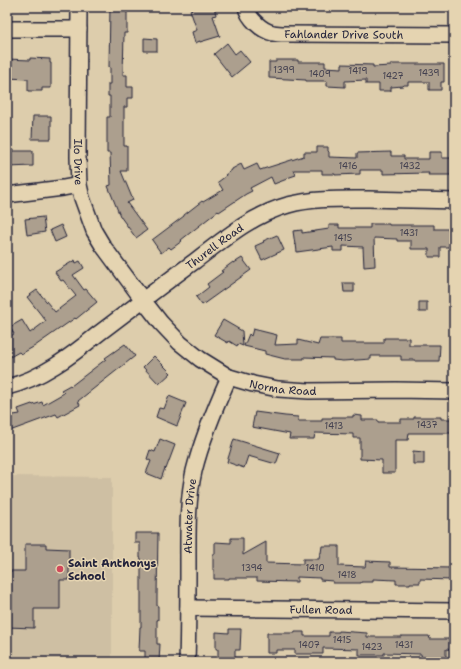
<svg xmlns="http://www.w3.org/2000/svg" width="461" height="669" viewBox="0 0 461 669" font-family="'Shantell Sans',sans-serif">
	<rect width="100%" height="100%" fill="#ddcdac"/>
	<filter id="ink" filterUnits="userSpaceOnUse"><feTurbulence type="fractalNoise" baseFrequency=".025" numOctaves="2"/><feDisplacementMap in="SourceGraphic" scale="8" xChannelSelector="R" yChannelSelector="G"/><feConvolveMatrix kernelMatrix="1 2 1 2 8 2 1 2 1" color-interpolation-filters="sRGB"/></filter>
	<g filter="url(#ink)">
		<path fill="#cebfa3" d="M7,476L112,477V662H7Z"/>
		<path fill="#ac9f8e" stroke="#22223b" d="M110,7H127V33H124L123,75H127V87H133V98H127V107H124V146H127V171H121L133,200L127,203L147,230L136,238L120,216L108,186L111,185L110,153H107V117H110V96H108V84H110V67H109Z
			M200,7H214L216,15L213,16L220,36L200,42V41L195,43L192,32L197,30L190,10Z
			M144,38L157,39V51H144Z
			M227,43L235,54L240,50L250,62L232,77L214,54Z
			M30,58L50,59V63H51V88H42V91H28V79L7,78V59L30,60Z
			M276,60H298V62H325V67L342,68V64L373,65V67L391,66V64H444V82H441V90H429V82H408V85H404L403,86L391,87V91H379V84H366V80L345,81V87L327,86V81H306V80L269,78V62H276Z
			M33,116H51V139H32Z
			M317,147H328V151L329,152V157L357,158V153L391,152V156H404V159H429V152H442V158H453V175H428L429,173L383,174V170H360V174L335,175V174H322V170H294L296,175L287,178V179L274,184L271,177L250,188L252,191L246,194L219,212L218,211L181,240L182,241L171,249L169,247L161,253L152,240L184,216V215L202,201L203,202L223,190L218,182L226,176L225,175L232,170V169L241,164L244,170L257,164L260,170L304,156V152H317Z
			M8,151H33V166L8,167Z
			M43,217L45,232L27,235L25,219Z
			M370,224H389V225H434V229H451V247H440V257H429V249H411V241H397V239L374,238L375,266L364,267L363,247L343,246V251H333V247L297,252L296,244L295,245L293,231L302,230V233L329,229V225H339V228H370Z
			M61,225L66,237L55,242L50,230Z
			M277,235L284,250L262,260L255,246L264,242L263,241Z
			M242,258L251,270L202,305L196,297L209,287L207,284L223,272L221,271L233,262L234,263Z
			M75,260L76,263L80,261L84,268L73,275L84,290L86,289L97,302L76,319L75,318L35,346L21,354L19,352L10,357L7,352V338L14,334L10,327L22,320L30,333L46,321L27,297L37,290L55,312L76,296L63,280L61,281L55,272Z
			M343,283H354V292H344Z
			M419,302H427V312H419Z
			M223,320L242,331L243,346L238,344L237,346L229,341L228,343L214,335Z
			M253,329L277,335L275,345L298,344V340L318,345L320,339H341V343H384V338H409V345H440L439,361H415V360H401V356H371V359L343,361L333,360V358L304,357V359H285L265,354V351L244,346L249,334L251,336Z
			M125,344L135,356L78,401L80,405L58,417L56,414L7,432V416L20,414L18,409L32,404L33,405L42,402L43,405L64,393L61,390L70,385L71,386L106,359L105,358Z
			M154,356L171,373L159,384L143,367Z
			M169,396L186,403L177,426L156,417L159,408L164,409Z
			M255,412L285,416L298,417V421H322V418H332V417H353V415L362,416V420H378V422H401V419H414V417H441V419H454V433H409L408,440H395V473H382V460L360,459V438H353V434L315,433L314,439H289L290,434L252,427Z
			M160,439L175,445L166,469L165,468L161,479L146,473L151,461L147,459L150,450L155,452Z
			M234,439L280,453L276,464L248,456L244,468L227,462Z
			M413,451L424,452V464H413Z
			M135,533H158L157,596V606H158V620H157V644H160L159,662H145V651H139L140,627H141V558H140V543H135Z
			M231,538H243V555L266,542V563L303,564V559H319L320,553H321L322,546H339V566L365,567L366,561L390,562V567L453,568L452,580L420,579V583H410V584H396V580L373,579V582H361V583H333V581L320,580V578L297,577V582L257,581V578H229V579H214V569L213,570V554H215V542L231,543Z
			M25,544H46V548L69,549V580H60V609H34V628L7,627V571H25Z
			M229,629H241L240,650H235V662H218V649H216V632L229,633Z
			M339,631L367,633V637H401V636H429L430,639H454V650L446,649V658L438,657V662H422L421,654L384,653V655H359V649L323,648V654H295V650H276V653H267V633H295V632H304V636H329V632H339Z"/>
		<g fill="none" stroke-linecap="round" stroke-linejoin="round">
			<defs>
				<g id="minor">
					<path id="s1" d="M79,7L78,157L79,185L82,198L94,231L103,246L143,300L161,323L180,343L200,359L229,377L253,384L278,389L309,391L396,390L454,391"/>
					<path id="s2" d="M246,7C248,18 262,31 273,33C277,34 282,34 286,34L454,35"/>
					<path d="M7,29H79"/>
					<path d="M7,195L63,188L79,185"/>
					<path id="s3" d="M7,387C41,379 71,356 98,334C130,310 162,285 195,261C224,239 252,215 288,205C314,198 342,199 369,199C397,200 426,200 454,201"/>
					<path id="s4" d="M188,608L454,611"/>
					<path id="s5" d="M187,662C188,630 188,597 188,565C188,534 187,501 194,471C202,439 215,408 229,377"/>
				</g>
			</defs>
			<use href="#minor" stroke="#22223b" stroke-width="18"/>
			<use href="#minor" stroke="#e5d4b1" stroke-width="15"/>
		</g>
	</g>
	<circle fill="#d1495b" stroke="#e5d4b1" stroke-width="1.5" cx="60" cy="569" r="4"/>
	<g text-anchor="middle" stroke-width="3" stroke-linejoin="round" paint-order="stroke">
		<g font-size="9" fill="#444150">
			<text x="284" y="73">1399</text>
			<text x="358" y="74">1419</text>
			<text x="429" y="76">1439</text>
			<text x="320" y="77">1409</text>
			<text x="393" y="79">1427</text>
			<text x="348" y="169">1416</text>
			<text x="410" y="169">1432</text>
			<text x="409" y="236">1431</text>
			<text x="343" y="241">1415</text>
			<text x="427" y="428">1437</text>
			<text x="334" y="429">1413</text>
			<text x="252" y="571">1394</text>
			<text x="315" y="571">1410</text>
			<text x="347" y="578">1418</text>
			<text x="342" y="643">1415</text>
			<text x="309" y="648">1407</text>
			<text x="404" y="648">1431</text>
			<text x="372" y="650">1423</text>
		</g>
		<g font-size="11" fill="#22223b" stroke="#e5d4b1">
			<text dy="4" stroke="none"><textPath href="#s2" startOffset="110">Fahlander Drive South</textPath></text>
			<text dy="4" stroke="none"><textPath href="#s1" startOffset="155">Ilo Drive</textPath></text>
			<text dy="4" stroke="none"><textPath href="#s3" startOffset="252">Thurell Road</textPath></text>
			<text dy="4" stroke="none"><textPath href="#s1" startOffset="483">Norma Road</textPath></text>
			<text dy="4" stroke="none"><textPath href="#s5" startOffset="146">Atwater Drive</textPath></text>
			<text dy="4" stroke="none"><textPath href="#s4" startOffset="133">Fullen Road</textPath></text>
		</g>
		<g font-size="11" font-weight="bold" fill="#22223b" stroke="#e5d4b1" text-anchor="start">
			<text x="68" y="567">Saint Anthonys<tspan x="68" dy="13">School</tspan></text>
		</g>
	</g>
	<rect width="461" height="669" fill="none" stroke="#e5d4b1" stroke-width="24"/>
	<rect x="12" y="12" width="437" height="645" fill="none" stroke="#22223b" stroke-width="1.5" filter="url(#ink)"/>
</svg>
